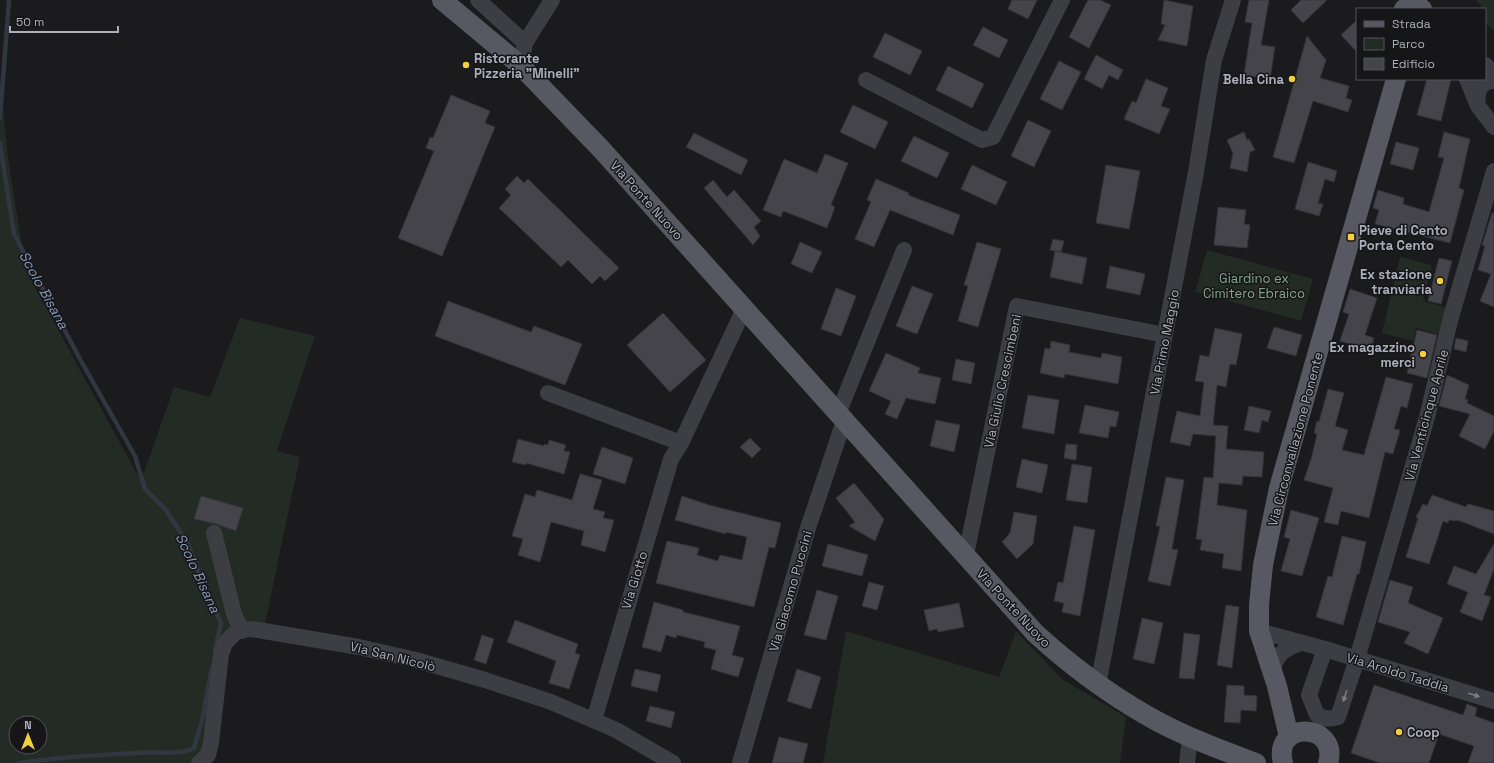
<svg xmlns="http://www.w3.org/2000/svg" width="1494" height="763" viewBox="0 0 1494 763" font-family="'Space Grotesk',sans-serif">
	<rect width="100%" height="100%" fill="#1b1a1d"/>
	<path fill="#222b24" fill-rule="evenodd" d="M1476,0H1494V31L1485,23V9H1479L1481,6Z
		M0,77L8,158L26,271L141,481L174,387L210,397L240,318L315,336L277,451L300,457L262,638L223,633L200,763H0ZM16,723H40V747H16Z
		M1207,250L1313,279L1301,321L1195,292Z
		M1400,257L1432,265L1423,301L1446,307L1439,334L1416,328L1413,341L1382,333Z
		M846,631L999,677L1016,631L1062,679L1126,717L1120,763H823Z"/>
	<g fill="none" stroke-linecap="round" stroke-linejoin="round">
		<path stroke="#303741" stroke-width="4.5" d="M0,118L9,0
			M0,143L14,234L81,361L135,456L145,489L166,510L188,544L201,578L221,623L215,649
			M19,763C58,757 97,755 136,753C155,751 177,756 194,748L202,721L212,667"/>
	</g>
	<path fill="#45444a" stroke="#353439" d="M1012,0H1037L1028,19L1008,9Z
		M1088,0H1100L1111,5L1089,48L1069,37Z
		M1164,0L1193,6L1187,46L1158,40L1165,25L1161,24Z
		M1249,0H1269L1261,45L1275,47L1270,79L1244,75L1252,23L1245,22Z
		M1301,0H1327L1303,23L1291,10Z
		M1357,20V52L1341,35Z
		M983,27L1008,40L999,58L973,45Z
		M885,33L922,51L910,75L873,57Z
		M1307,36L1326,60L1320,78L1349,86L1346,98L1352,100L1348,112L1313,101L1294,163L1273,157Z
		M1096,55L1123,70L1118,80L1109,75L1102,89L1084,79Z
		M1059,61L1081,72L1062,110L1040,99Z
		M948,66L984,84L972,108L936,90Z
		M1146,79L1168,88L1161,106L1170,109L1159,134L1124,119L1132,101L1136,103Z
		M1427,79H1451L1441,121L1417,115Z
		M451,95L490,111L485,123L495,127L442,256L398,238L434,151L426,148L430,137L433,138Z
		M853,105L888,122L875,149L840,132Z
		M1028,120L1051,131L1034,167L1011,156Z
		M1244,132L1247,140L1249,139L1255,150L1250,152L1247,172L1230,168L1233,153L1227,140Z
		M1444,132L1470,139L1459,188L1464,190L1450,243L1375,224L1379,210L1373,208L1378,190L1404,198L1403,204L1429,212L1444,158L1438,157Z
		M694,133L748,160L741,175L686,147Z
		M914,136L949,153L937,178L901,161Z
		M1396,142L1419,148L1413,170L1390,164Z
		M825,154L848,163L831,205L835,207L827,228L783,211L781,217L763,210L784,159L817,173Z
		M1308,162L1337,171L1334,182L1325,179L1318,203L1323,204L1319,216L1295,209Z
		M972,165L1007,182L996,205L961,189Z
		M1106,165L1140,171L1129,229L1096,223Z
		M517,176L524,183L528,179L619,268L605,281L600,276L592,284L568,260L561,267L499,208L511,195L505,189Z
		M876,179L909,193L908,195L960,215L953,235L890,210L874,247L855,239L871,202L867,200Z
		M713,180L727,197L734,190L761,221L754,227L760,236L753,245L704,188Z
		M1218,207L1246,210L1244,224L1250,225L1247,248L1214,245Z
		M1492,213H1494V307L1480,301L1491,274L1478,270L1485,246L1482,245Z
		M1053,239L1064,241L1061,252L1050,250Z
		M800,242L822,252L812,273L791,264Z
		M977,242L1001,249L978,327L958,321L968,286L964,285Z
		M1055,251L1087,258L1082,284L1050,277Z
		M1439,258L1452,261L1441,304L1428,301Z
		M1110,266L1145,274L1140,295L1106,288Z
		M912,286L933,294L917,334L896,326Z
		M836,288L856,296L841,336L821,329Z
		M1350,289L1377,298L1365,335L1374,338L1371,350L1340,341L1349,314L1343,312Z
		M448,301L531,332L534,326L582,344L565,385L435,336Z
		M663,313L706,360L670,392L627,345Z
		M1274,327L1302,335L1296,356L1267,348Z
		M1215,328L1242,334L1236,365L1230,364L1226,387L1217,385L1213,425L1228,426L1226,449L1264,452L1262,477L1243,476L1242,485L1219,483L1217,505L1247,510L1241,571L1222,568L1224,554L1200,550L1202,540L1196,539L1204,477L1213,478L1216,436L1193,434L1190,446L1170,442L1177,411L1200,416L1204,382L1195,381L1200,355L1209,357Z
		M1417,330L1437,335L1427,378L1407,373Z
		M1456,338L1468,341L1466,352L1454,349Z
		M1051,341L1070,345L1069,352L1101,358L1102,353L1122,357L1118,384L1065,374L1064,378L1040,373L1045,348L1050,349Z
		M886,353L920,368L918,373L941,378L935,404L906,398L897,419L885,414L891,401L869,391Z
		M956,359L975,363L971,384L952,380Z
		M1447,375L1469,385L1465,399L1468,400L1467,403L1494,416V431L1485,449L1459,436L1470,414L1439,406Z
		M1386,377L1413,384L1407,408L1401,406L1394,429L1400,430L1393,454L1385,452L1369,518L1341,511L1338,525L1324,522L1333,488L1304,480L1312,456L1317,434L1314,433L1317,421L1319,422L1328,389L1344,393L1335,426L1348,430L1342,450L1364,455Z
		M1028,395L1059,400L1054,434L1022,428Z
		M1085,405L1119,412L1116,427L1110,426L1108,438L1079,433Z
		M1249,406L1271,411L1268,422L1262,420L1259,433L1244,430Z
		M936,420L960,425L954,452L930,446Z
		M750,438L761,449L752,458L740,447Z
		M518,439L544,446V444L548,445L549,440L566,445L564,451L570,452L564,474L526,463V465L512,462Z
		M1066,444L1077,445L1076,460L1064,458Z
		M602,447L633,458L625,484L593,474Z
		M1022,459L1048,465L1042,493L1016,487Z
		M1072,464L1092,467L1087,503L1066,500Z
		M580,474L602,480L593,509L605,512L603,518L614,520L605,552L581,545L584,531L551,522L540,562L518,555L523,539L512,536L525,494L535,497L537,490L572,500Z
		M1166,477L1184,480L1172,549L1178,550L1170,586L1148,581L1160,526H1156Z
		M854,483L884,519L875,541L849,526L855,522L836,498Z
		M1432,495L1466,507L1468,504L1494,511V534L1460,521L1449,520L1448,523L1443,521L1429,564L1406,557L1418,518L1416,517L1423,504L1427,506Z
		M201,496L243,508L236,531L216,524L194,519Z
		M682,496L709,505L781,523L775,548L769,547L754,607L656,583L667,541L699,548L697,555L718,561L720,555L742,560L747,537L726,532V534L675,520Z
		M1291,510L1319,518L1302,576L1281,571L1290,539L1284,537Z
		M1014,512L1037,516L1033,544L1017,559L1002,542L1010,533Z
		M1074,526L1095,530L1080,616L1062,612L1064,603L1054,601L1058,582L1063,583Z
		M1342,536L1366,542L1359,574H1357L1343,625L1316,617L1328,576L1332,577Z
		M828,544L868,555L862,576L822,566Z
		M1494,544V569L1484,595L1491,597L1482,621L1460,612L1468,592L1447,584L1454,566L1476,574Z
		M1390,580L1413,587L1408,603L1443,618L1428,654L1404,643L1410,632L1378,622Z
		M869,582L884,586L877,610L862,606Z
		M817,590L838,596L826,640L804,635Z
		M654,602L683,610V612L740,626L732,655L744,658L738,677L711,669L716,650L704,647L705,642L677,635L676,638L666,635L661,652L642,647Z
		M959,603L964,627L938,632L937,629L929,631L924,610Z
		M1226,605L1239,607L1232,668L1217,665Z
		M1142,618L1163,623L1154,664L1133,659Z
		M515,620L578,644L575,653L580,655L569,689L549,683L556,661L507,642Z
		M1184,633L1200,635L1194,679L1179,678Z
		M482,635L494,639L486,664L474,660Z
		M635,669L661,675L657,692L631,686Z
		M797,669L821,677L811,709L787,701Z
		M1227,685L1244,686V695L1257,696L1256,711L1241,710L1240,723L1224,722Z
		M1374,685L1463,715L1467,704L1477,708L1475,716L1494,723V763H1468L1474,746L1439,734L1429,763H1380L1351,753Z
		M650,706L675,712L671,728L646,721Z
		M779,737L808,744L803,763H772Z"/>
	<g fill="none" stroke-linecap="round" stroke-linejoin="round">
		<path stroke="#3d3d44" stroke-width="16" d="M478,0L525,43
			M1485,65L1494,73
			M521,66L525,43L552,0
			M1467,79L1478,106L1494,127
			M866,80L982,140L993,137L1062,0
			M1478,105C1476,92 1480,81 1494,81
			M548,393L681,443
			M838,414L904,250
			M214,533L234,614L242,631
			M966,555L1017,306L1165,335
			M1259,631L1325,649L1494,701
			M1325,649L1309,695L1317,715C1324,719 1330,720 1338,717L1357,659L1427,417L1451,317L1494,171
			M1272,673C1275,655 1285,648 1301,643
			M1098,685L1196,172L1214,60L1233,0
			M594,720L671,459L681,443L744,309
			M199,763L208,755L211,743L221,654L225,643L236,632L248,629L258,630L359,647L416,660L485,680L551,702L616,730L673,763
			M740,763L808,528L844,421
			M1187,763L1190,737"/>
		<path stroke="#575861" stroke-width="20" d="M442,0L521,66L602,150L1035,633C1070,665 1106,692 1146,715C1180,735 1219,749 1256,763
			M1404,9L1412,5L1422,9
			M1289,737L1277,686L1259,631V605L1263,565L1279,488L1396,79
			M1283,763C1272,719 1340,723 1328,763"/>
	</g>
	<defs><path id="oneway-solid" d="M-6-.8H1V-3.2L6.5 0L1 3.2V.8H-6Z"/></defs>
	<g fill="#7b7c86">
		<use href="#oneway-solid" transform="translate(1474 695) rotate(17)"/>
		<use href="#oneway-solid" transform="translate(1345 696) rotate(108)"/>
	</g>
	<g fill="#f1cf3e" stroke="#161518" stroke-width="1.5">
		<circle cx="466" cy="65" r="4"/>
		<circle cx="1292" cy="79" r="4"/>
		<rect x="1347" y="233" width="8" height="8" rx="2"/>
		<circle cx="1440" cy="281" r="4"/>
		<circle cx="1423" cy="354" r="4"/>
		<circle cx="1399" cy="732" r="4"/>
	</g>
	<g text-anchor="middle" stroke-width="3" stroke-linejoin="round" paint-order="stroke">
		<g font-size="13" font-weight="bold" fill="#adafbc" stroke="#161518" text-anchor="start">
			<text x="474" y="63">Ristorante<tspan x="474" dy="15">Pizzeria "Minelli"</tspan></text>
			<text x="1284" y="84" text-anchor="end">Bella Cina</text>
			<text x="1359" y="235">Pieve di Cento<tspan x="1359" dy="15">Porta Cento</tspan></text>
			<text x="1432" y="279" text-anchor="end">Ex stazione<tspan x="1432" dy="15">tranviaria</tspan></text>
			<text x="1415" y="352" text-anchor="end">Ex magazzino<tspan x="1415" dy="15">merci</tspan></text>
			<text x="1407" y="737">Coop</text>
		</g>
		<g font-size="13" fill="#adafbc" stroke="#161518">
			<text transform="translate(647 200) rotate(48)" y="5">Via Ponte Nuovo</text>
			<text transform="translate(1164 342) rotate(-79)" y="5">Via Primo Maggio</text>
			<text transform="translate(1002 381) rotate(-78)" y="5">Via Giulio Crescimbeni</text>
			<text transform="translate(1426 415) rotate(-75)" y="5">Via Venticinque Aprile</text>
			<text transform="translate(1295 439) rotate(-75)" y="5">Via Circonvallazione Ponente</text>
			<text transform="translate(634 580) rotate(-73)" y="5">Via Giotto</text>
			<text transform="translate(790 591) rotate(-74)" y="5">Via Giacomo Puccini</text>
			<text transform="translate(1014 608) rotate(47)" y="5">Via Ponte Nuovo</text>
			<text transform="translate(393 656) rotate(14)" y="5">Via San Nicolò</text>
			<text transform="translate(1398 672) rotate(17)" y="5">Via Aroldo Taddia</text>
		</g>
		<g font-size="13" fill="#85a68c" stroke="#161518">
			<text x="1254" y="283">Giardino ex<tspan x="1254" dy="15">Cimitero Ebraico</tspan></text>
		</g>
		<g font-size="14" font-style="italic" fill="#8598b6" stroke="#161518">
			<text transform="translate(44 290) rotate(61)" y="5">Scolo Bisana</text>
			<text transform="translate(198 573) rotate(65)" y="5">Scolo Bisana</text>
		</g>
	</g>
	<rect x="1356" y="8" width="130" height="72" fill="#161518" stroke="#52535a"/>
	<rect x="1364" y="21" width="20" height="6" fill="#575861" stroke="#52535a"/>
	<text x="1392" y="28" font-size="12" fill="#adafbc">Strada</text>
	<rect x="1364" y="38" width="20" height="12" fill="#222b24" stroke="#52535a"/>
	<text x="1392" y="48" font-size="12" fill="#adafbc">Parco</text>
	<rect x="1364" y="58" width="20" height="12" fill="#45444a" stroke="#52535a"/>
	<text x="1392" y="68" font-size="12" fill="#adafbc">Edificio</text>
	<g transform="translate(28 735)"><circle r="19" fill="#161518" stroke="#52535a"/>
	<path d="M0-3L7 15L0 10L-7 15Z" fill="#f1cf3e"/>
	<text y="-6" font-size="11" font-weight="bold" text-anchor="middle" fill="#adafbc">N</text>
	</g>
	<path d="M10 26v6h108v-6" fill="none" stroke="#adafbc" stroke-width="2"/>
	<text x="16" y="26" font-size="12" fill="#adafbc" stroke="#161518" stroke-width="3" paint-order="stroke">50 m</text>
</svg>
